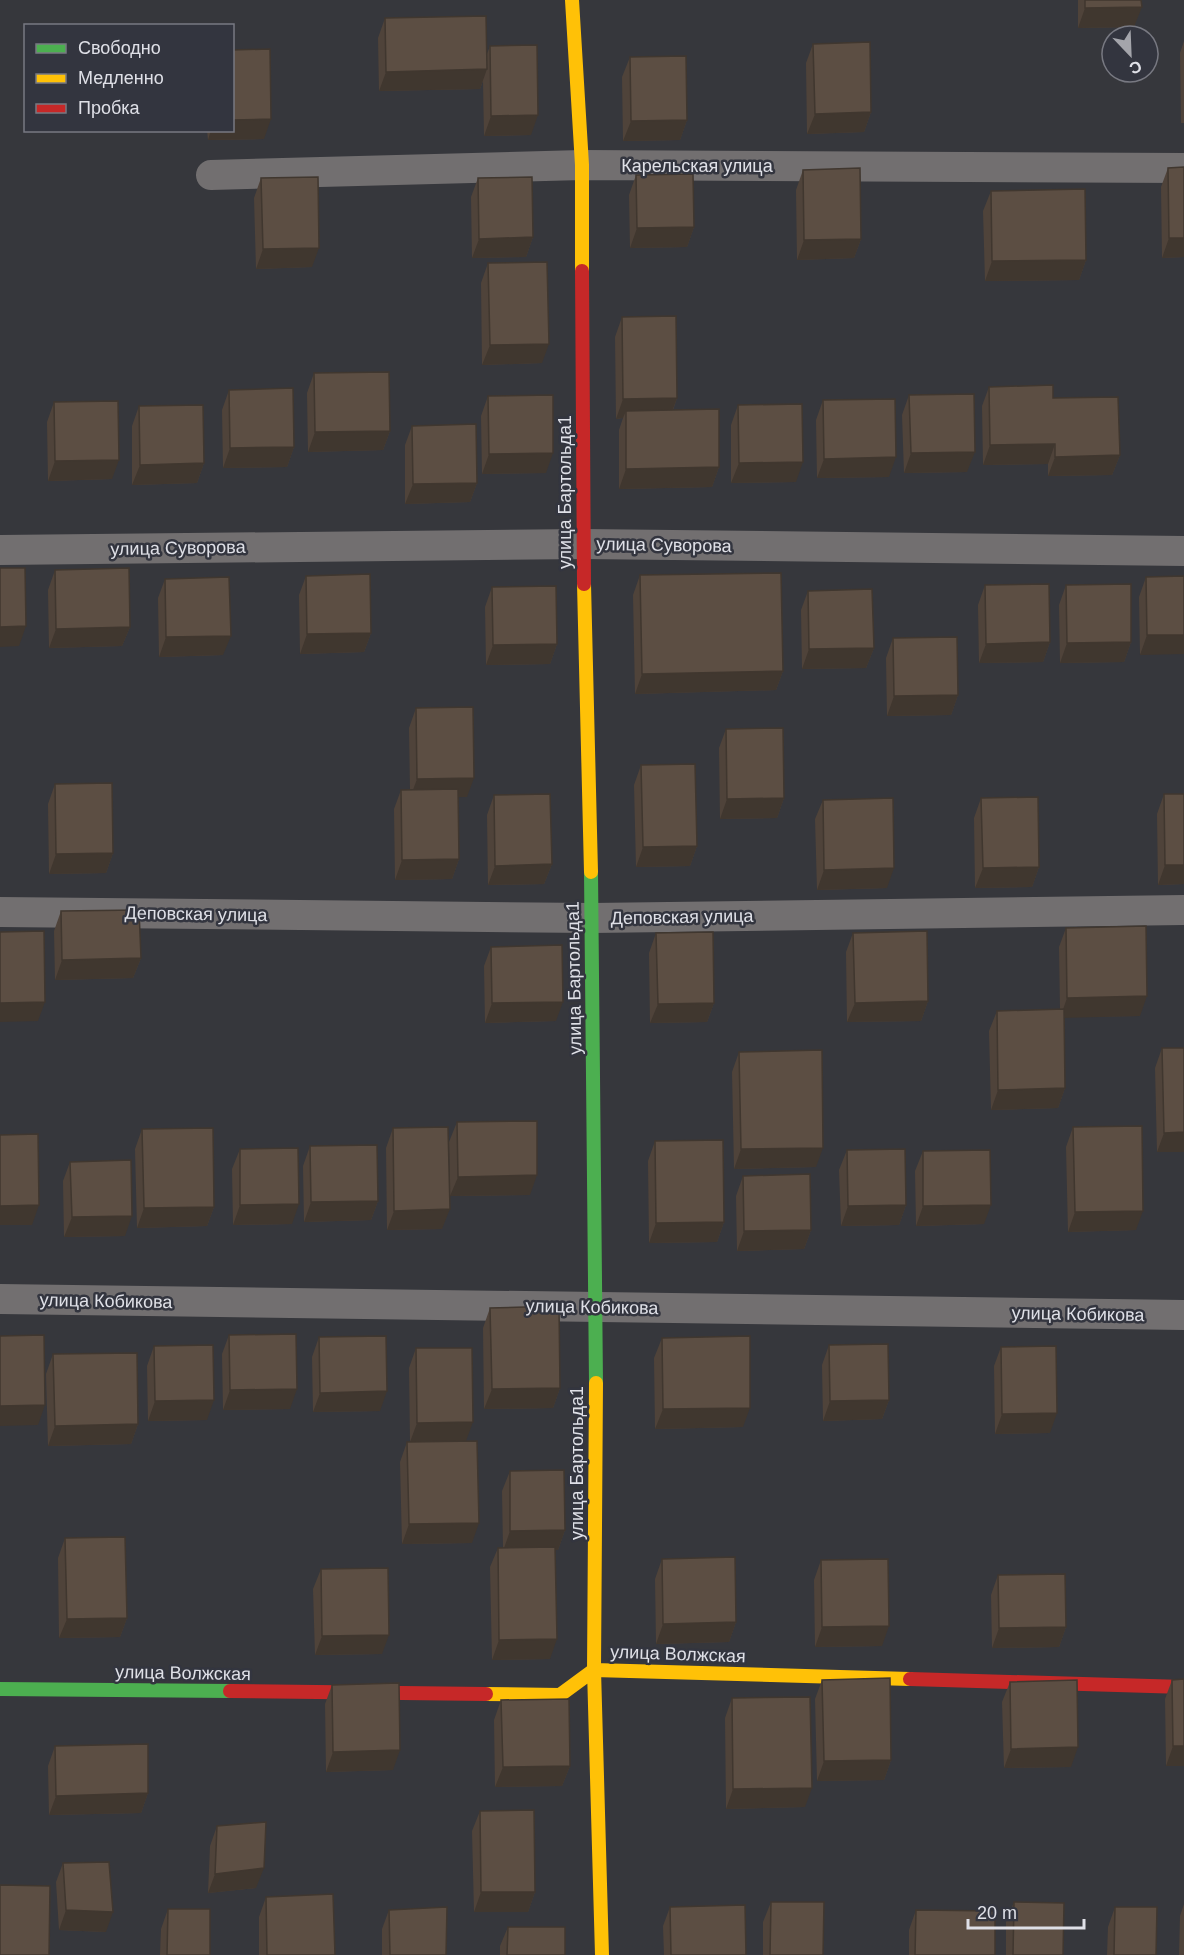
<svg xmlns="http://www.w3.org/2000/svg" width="1184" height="1955" viewBox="0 0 1184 1955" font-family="Arial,sans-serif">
	<rect width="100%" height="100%" fill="#36373c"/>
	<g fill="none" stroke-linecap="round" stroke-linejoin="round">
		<path stroke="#726f70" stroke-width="30" d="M211,175L582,165L1184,168
			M0,550L583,544L1184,551
			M0,912L592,918L1184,910
			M0,1299L1184,1315"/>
		<path stroke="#4caf50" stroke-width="14" d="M591,872L596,1383
			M0,1689L230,1691"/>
		<path stroke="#ffc107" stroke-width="14" d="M572,0L582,165V271
			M584,584L591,872
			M596,1383L594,1670L602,1955
			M486,1694L560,1695L594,1670L910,1679"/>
		<path stroke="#c62828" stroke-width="14" d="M582,271L584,584
			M910,1679L1184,1687
			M230,1691L486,1694"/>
	</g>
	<path fill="#4f433a" d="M1078,0H1141L1134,27L1078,28Z
		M385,18L487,54L490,46L531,135L484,136L483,81L480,89L379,91L378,38Z
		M1184,41V123H1181L1180,53Z
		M813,44L871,112L864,132L807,134L806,63Z
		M630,57L687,120L680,140L623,141L622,77Z
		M207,130H232L264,139L208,140Z
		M1168,168L1184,257L1162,258L1161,187Z
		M803,170L861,239L854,258L797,260L796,190Z
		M636,175L694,227L687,247L630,248L629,195Z
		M261,178L312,267L256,269L254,198Z
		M478,178L533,237L526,257L472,258L471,197Z
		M991,191L1086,260L1079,280L985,281L983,211Z
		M488,263L542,363L482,365L481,283Z
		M622,317L677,398L673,410L719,467L712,487L619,489V430L623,418L616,419L615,337Z
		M314,373L390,431L383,450L308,452L307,393Z
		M989,387L1053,398L1120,455L1112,475L1048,476V464L983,465L982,406Z
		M229,390L294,447L287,467L223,468L222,410Z
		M909,395L967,472L904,473L902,415Z
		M488,396L546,473L482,474L481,416Z
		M823,400L889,477L817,478L816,420Z
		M54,402L112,479L48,481L47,422Z
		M738,405L796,482L731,483V425Z
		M139,406L204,463L197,483L132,485V426Z
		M412,426L477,483L470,502L405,504V445Z
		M55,570L130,627L122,646L49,648L48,590Z
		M640,575L783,671L776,690L635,694L633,595Z
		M306,576L371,633L364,652L300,654L299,595Z
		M1184,576L1140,655L1139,597L1146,577Z
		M165,579L223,655L159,657L158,598Z
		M985,585L1050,642L1043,662L979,663L978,605Z
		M1066,585L1131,642L1124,662L1060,663L1059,605Z
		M492,587L557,644L550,664L486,665L485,607Z
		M808,591L874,648L866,668L802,669L801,610Z
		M893,638L958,695L951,715L887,716L886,658Z
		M416,708L467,797H458L459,859L452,879L395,880L394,809L401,790H410L409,728Z
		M726,729L784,798L777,818L720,819L719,748Z
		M641,765L697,846L690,866L636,867L634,785Z
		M55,784L113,853L106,873L49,874L48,804Z
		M1164,794L1184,884L1158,885L1157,814Z
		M494,795L552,864L544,884L488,885L487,815Z
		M981,798L1039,867L1032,887L975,888L974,818Z
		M823,800L887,888L817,890L815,819Z
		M61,911L141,958L133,978L55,980L54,931Z
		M1066,928L1140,1016L1064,1017L1065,1088L1058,1108L991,1110L989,1031L997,1011L1060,1009L1059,947Z
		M656,933L714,1003L707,1022L650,1023L649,953Z
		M853,933L928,1001L921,1021L847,1022L846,952Z
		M491,947L556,1021L485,1023L484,966Z
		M1162,1048L1184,1152H1157L1155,1068Z
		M739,1052L816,1167L734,1169L732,1072Z
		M457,1122L530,1195L450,1196L449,1142Z
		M1073,1127L1136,1230L1068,1232L1066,1147Z
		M393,1128L442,1229L387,1230L386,1148Z
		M142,1129L214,1207L207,1226L137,1228L135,1149Z
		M655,1141L724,1222L717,1242L649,1243L648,1161Z
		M310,1146L378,1201L371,1220L304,1222L303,1166Z
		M240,1149L292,1224L233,1225L232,1169Z
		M847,1150L906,1205L899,1225L841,1226L839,1170Z
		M923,1151L984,1224L916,1226L915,1171Z
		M70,1162L125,1236L64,1237L63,1181Z
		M743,1176L811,1230L804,1249L737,1251L736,1196Z
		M490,1308L560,1388L553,1408L484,1409L483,1328Z
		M229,1335L290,1409L223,1410L222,1354Z
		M319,1337L380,1411L313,1412L312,1357Z
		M662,1338L743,1427L655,1429L654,1358Z
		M829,1345L889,1400L882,1419L823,1421L822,1365Z
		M154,1346L207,1420L148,1421L147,1366Z
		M1001,1347L1050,1433L995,1434L994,1366Z
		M416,1348L466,1441L472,1543L402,1544L400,1462L407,1442H410L409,1368Z
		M53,1354L138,1424L131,1444L48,1446L46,1374Z
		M510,1471L565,1530L558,1550H555L550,1659L492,1660L490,1567L498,1548H503L502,1491Z
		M65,1538L127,1618L120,1637L59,1638L58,1558Z
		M662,1559L736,1622L729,1642L656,1644L655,1579Z
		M821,1560L882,1646L815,1647L814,1580Z
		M321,1569L382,1654L315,1655L313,1589Z
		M998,1575L1066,1627L1059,1647L992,1648L991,1595Z
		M1184,1679V1766H1166L1165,1699L1172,1680Z
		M822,1680L891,1760L884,1780L817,1781L815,1699Z
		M1010,1682L1071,1767L1004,1768L1002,1702Z
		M332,1685L393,1770L326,1772L325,1704Z
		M732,1698L805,1807L726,1809L725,1718Z
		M501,1700L570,1766L562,1786L495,1787L494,1720Z
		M55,1746L148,1793L141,1813L49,1815L48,1766Z
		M480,1811L535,1892L528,1912H474L472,1831Z
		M217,1826L256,1888L208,1893L210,1846Z
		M63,1863L106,1932L59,1930L56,1882Z
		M266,1897L335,1955H259V1917Z
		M771,1902L823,1955H763V1922Z
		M1014,1902L1063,1955H1006V1922Z
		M1184,1904V1955H1179L1180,1916Z
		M670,1907L746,1955H664L663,1926Z
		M1115,1907L1156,1955H1107L1108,1927Z
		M168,1909L210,1955H160L161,1929Z
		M389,1910L446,1955H382V1929Z
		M916,1910L995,1955H909V1930Z
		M508,1927L565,1955H500V1946Z"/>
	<path fill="#40372f" d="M1142,7L1134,27L1078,28L1085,8Z
		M487,69L480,89L379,91L386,72Z
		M871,112L864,132L807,134L815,114Z
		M538,115L531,135L484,136L491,116Z
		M271,119L264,139L208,140L211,130H232V120Z
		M687,120L680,140L623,141L631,121Z
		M694,227L687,247L630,248L637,228Z
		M533,237L526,257L472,258L479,239Z
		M1169,238H1184V257L1162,258Z
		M861,239L854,258L797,260L804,240Z
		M319,248L312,267L256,269L263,249Z
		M1086,260L1079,280L985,281L992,261Z
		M549,344L542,363L482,365L490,345Z
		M677,398L670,417L626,411L623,418L616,419L623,399Z
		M390,431L383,450L308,452L315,432Z
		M1055,444L1048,464L983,465L990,445Z
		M294,447L287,467L223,468L230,448Z
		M975,452L967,472L904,473L911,453Z
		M553,453L546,473L482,474L489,454Z
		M1120,455L1112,475L1048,476L1055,457Z
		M896,457L889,477L817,478L824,459Z
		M119,460L112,479L48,481L55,461Z
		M803,462L796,482L731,483L739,463Z
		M204,463L197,483L132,485L140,465Z
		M719,467L712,487L619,489L626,469Z
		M477,483L470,502L405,504L413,484Z
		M26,626L19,646L0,647V627Z
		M130,627L122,646L49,648L56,629Z
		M371,633L364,652L300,654L307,634Z
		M1147,635H1184V654L1140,655Z
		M231,636L223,655L159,657L166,637Z
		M1050,642L1043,662L979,663L986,644Z
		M1131,642L1124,662L1060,663L1067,643Z
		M557,644L550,664L486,665L493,645Z
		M874,648L866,668L802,669L809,649Z
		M783,671L776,690L635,694L642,674Z
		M958,695L951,715L887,716L894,696Z
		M474,778L467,797L410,798L417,779Z
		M784,798L777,818L720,819L727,799Z
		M697,846L690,866L636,867L643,847Z
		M113,853L106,873L49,874L56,854Z
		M459,859L452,879L395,880L402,860Z
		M552,864L544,884L488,885L495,866Z
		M1165,865H1184V884L1158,885Z
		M1039,867L1032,887L975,888L983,868Z
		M894,868L887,888L817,890L824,870Z
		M141,958L133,978L55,980L62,960Z
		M1147,996L1140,1016L1060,1018L1067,998Z
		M928,1001L921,1021L847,1022L855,1003Z
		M45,1002L38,1021L0,1022V1003Z
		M563,1002L556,1021L485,1023L492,1003Z
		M714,1003L707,1022L650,1023L658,1004Z
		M1065,1088L1058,1108L991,1110L998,1090Z
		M1184,1132V1152H1157L1164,1133Z
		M823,1148L816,1167L734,1169L741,1149Z
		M537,1175L530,1195L450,1196L458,1177Z
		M378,1201L371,1220L304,1222L311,1202Z
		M299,1204L292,1224L233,1225L240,1205Z
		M39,1205L32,1225H0V1206Z
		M906,1205L899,1225L841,1226L848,1206Z
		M991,1205L984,1224L916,1226L923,1206Z
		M214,1207L207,1226L137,1228L144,1208Z
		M450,1209L442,1229L387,1230L394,1211Z
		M1143,1211L1136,1230L1068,1232L1075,1212Z
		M132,1216L125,1236L64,1237L72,1217Z
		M724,1222L717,1242L649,1243L656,1223Z
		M811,1230L804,1249L737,1251L744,1231Z
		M560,1388L553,1408L484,1409L492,1389Z
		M297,1389L290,1409L223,1410L230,1390Z
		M387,1391L380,1411L313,1412L320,1393Z
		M214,1400L207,1420L148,1421L155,1401Z
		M889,1400L882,1419L823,1421L830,1401Z
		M45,1405L38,1425L0,1426V1406Z
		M750,1408L743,1427L655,1429L663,1409Z
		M1057,1413L1050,1433L995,1434L1002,1414Z
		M473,1422L466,1441L410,1442L417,1423Z
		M138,1424L131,1444L48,1446L55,1426Z
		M479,1523L472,1543L402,1544L409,1524Z
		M565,1530L558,1550L503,1551L510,1531Z
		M127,1618L120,1637L59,1638L67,1619Z
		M736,1622L729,1642L656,1644L663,1624Z
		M889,1626L882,1646L815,1647L822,1627Z
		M1066,1627L1059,1647L992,1648L999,1628Z
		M389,1635L382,1654L315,1655L322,1636Z
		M557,1639L550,1659L492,1660L499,1640Z
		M1173,1746H1184V1766H1166Z
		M1078,1747L1071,1767L1004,1768L1011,1749Z
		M400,1750L393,1770L326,1772L333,1752Z
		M891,1760L884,1780L817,1781L824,1761Z
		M570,1766L562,1786L495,1787L503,1767Z
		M812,1788L805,1807L726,1809L733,1789Z
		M148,1793L141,1813L49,1815L56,1796Z
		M264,1868L256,1888L208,1893L215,1874Z
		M481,1892H535L528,1912H474Z
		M66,1910L113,1912L106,1932L59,1930Z"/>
	<path fill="#5c4e43" stroke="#40372f" stroke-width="1.5" d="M1085,0H1141L1142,7L1085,8Z
		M486,16L487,69L386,72L385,18Z
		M870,42L871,112L815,114L813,44Z
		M537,45L538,115L491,116L490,46Z
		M270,49L271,119L232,120V50Z
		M686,56L687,120L631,121L630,57Z
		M1184,167V238H1169L1168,168Z
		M860,168L861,239L804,240L803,170Z
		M693,174L694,227L637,228L636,175Z
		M318,177L319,248L263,249L261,178Z
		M532,177L533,237L479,239L478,178Z
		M1085,189L1086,260L992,261L991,191Z
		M547,262L549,344L490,345L488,263Z
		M676,316L677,398L623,399L622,317Z
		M389,372L390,431L315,432L314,373Z
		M1053,385V398L1118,397L1120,455L1055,457V444L990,445L989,387Z
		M293,388L294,447L230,448L229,390Z
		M974,394L975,452L911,453L909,395Z
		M553,395V453L489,454L488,396Z
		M895,399L896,457L824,459L823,400Z
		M118,401L119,460L55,461L54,402Z
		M802,404L803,462L739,463L738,405Z
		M203,405L204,463L140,465L139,406Z
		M719,409V467L626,469V411Z
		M476,424L477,483L413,484L412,426Z
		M0,568H25L26,626L0,627Z
		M129,568L130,627L56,629L55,570Z
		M781,573L783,671L642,674L640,575Z
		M370,574L371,633L307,634L306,576Z
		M1184,576V635H1147L1146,577Z
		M229,577L231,636L166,637L165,579Z
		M1049,584L1050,642L986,644L985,585Z
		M1131,584V642L1067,643L1066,585Z
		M556,586L557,644L493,645L492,587Z
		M872,589L874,648L809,649L808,591Z
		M957,637L958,695L894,696L893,638Z
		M473,707L474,778L417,779L416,708Z
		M783,728L784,798L727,799L726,729Z
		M695,764L697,846L643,847L641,765Z
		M112,783L113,853L56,854L55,784Z
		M458,789L459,859L402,860L401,790Z
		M550,794L552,864L495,866L494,795Z
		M1164,794H1184V865H1165Z
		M1038,797L1039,867L983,868L981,798Z
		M893,798L894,868L824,870L823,800Z
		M139,910L141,958L62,960L61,911Z
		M1146,926L1147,996L1067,998L1066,928Z
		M44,931L45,1002L0,1003V932Z
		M927,931L928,1001L855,1003L853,933Z
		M713,932L714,1003L658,1004L656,933Z
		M562,945L563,1002L492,1003L491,947Z
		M1064,1009L1065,1088L998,1090L997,1011Z
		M1162,1048H1184V1132L1164,1133Z
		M822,1050L823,1148L741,1149L739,1052Z
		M537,1121V1175L458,1177L457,1122Z
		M1142,1126L1143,1211L1075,1212L1073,1127Z
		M448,1127L450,1209L394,1211L393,1128Z
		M213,1128L214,1207L144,1208L142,1129Z
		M38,1134L39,1205L0,1206V1135Z
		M723,1140L724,1222L656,1223L655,1141Z
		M377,1145L378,1201L311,1202L310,1146Z
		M298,1148L299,1204L240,1205V1149Z
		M905,1149L906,1205L848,1206L847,1150Z
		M990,1150L991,1205L923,1206V1151Z
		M131,1160L132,1216L72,1217L70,1162Z
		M810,1174L811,1230L744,1231L743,1176Z
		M559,1306L560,1388L492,1389L490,1308Z
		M296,1334L297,1389L230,1390L229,1335Z
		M44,1335L45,1405L0,1406V1336Z
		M386,1336L387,1391L320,1393L319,1337Z
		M750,1336V1408L663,1409L662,1338Z
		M888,1344L889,1400L830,1401L829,1345Z
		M213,1345L214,1400L155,1401L154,1346Z
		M1056,1346L1057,1413L1002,1414L1001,1347Z
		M416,1348H472L473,1422L417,1423Z
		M137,1353L138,1424L55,1426L53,1354Z
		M477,1441L479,1523L409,1524L407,1442Z
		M564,1470L565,1530L510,1531V1471Z
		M125,1537L127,1618L67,1619L65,1538Z
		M555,1547L557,1639L499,1640L498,1548Z
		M735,1557L736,1622L663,1624L662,1559Z
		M888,1559L889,1626L822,1627L821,1560Z
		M388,1568L389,1635L322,1636L321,1569Z
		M1065,1574L1066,1627L999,1628L998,1575Z
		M890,1678L891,1760L824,1761L822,1680Z
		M1184,1679V1746H1173L1172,1680Z
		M1077,1680L1078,1747L1011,1749L1010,1682Z
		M399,1683L400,1750L333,1752L332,1685Z
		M810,1697L812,1788L733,1789L732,1698Z
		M569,1699L570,1766L503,1767L501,1700Z
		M148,1744V1793L56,1796L55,1746Z
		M534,1810L535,1892H481L480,1811Z
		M266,1822L264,1868L215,1874L217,1826Z
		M109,1862L113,1912L66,1910L63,1863Z
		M0,1885L50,1886L49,1955H0Z
		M333,1894L335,1955H267L266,1897Z
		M771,1902H824L823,1955H770Z
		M1014,1902L1064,1903L1063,1955H1013Z
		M745,1905L746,1955H671L670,1907Z
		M447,1907L446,1955H390L389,1910Z
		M1115,1907H1157L1156,1955H1114Z
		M168,1909H210V1955H167Z
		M916,1910L995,1911V1955H915Z
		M508,1927H565V1955H507Z"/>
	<g text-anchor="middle" stroke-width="5" stroke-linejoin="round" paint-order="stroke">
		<g font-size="18" fill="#dfe0e7" stroke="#33353f">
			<text x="697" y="172">Карельская улица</text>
			<text transform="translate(565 492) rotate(-90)" y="6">улица Бартольда1</text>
			<text transform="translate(664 545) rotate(1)" y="6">улица Суворова</text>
			<text transform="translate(178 548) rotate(-1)" y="6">улица Суворова</text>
			<text transform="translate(196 914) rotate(1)" y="6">Деповская улица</text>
			<text transform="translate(682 917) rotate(-1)" y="6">Деповская улица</text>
			<text transform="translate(574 978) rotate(-91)" y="6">улица Бартольда1</text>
			<text transform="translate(106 1301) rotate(1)" y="6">улица Кобикова</text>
			<text transform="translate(592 1307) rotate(1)" y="6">улица Кобикова</text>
			<text transform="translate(1078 1314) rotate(1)" y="6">улица Кобикова</text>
			<text transform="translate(577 1463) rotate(-90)" y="6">улица Бартольда1</text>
			<text transform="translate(678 1654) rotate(2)" y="6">улица Волжская</text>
			<text transform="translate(183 1673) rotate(1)" y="6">улица Волжская</text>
		</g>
	</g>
	<rect x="24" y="24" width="210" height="108" fill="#33353f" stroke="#787982" stroke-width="1.5"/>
	<rect x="36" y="44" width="30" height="9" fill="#4caf50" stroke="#787982" stroke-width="1.5"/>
	<text x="78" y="54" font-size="18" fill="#dfe0e7">Свободно</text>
	<rect x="36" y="74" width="30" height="9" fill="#ffc107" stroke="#787982" stroke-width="1.5"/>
	<text x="78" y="84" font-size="18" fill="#dfe0e7">Медленно</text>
	<rect x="36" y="104" width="30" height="9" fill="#c62828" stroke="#787982" stroke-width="1.5"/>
	<text x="78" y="114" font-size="18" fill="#dfe0e7">Пробка</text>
	<g transform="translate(1130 54) rotate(157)"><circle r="28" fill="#33353f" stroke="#787982" stroke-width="1.5"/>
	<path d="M0-4.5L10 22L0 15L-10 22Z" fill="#a4a5ab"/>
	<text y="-9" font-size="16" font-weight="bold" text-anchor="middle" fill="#dfe0e7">С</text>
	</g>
	<path d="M968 1919v9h116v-9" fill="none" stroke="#dfe0e7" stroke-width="3"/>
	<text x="977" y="1919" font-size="18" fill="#dfe0e7" stroke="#33353f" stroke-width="4.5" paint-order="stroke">20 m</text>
</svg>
